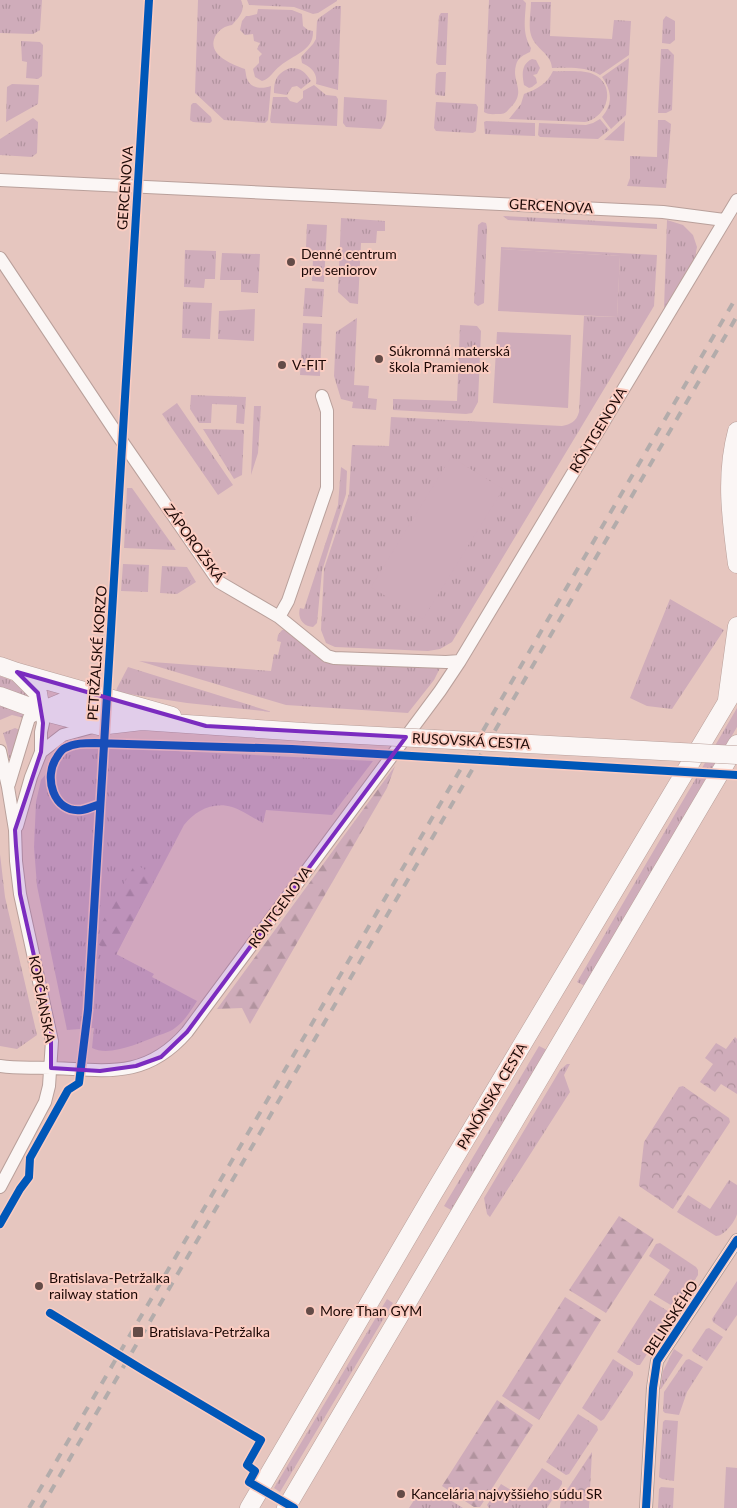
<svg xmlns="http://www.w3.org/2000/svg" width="737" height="1508" viewBox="0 0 737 1508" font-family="Lato,sans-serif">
	<defs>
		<pattern id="grass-tufts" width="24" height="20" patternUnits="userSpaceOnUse" patternTransform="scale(1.25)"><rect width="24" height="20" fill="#cfacba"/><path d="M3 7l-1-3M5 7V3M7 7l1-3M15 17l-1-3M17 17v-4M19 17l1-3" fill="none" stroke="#b1939e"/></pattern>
		<pattern id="forest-firs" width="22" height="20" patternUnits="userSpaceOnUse" patternTransform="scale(1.25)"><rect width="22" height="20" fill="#cfacba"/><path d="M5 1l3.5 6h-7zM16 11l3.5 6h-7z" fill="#b1939e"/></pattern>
		<pattern id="park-crowns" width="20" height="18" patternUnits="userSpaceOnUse" patternTransform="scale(1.25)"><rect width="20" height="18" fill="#cfacba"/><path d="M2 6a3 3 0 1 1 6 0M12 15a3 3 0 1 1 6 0" fill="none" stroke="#b1939e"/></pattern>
	</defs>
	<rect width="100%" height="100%" fill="#e6c6bf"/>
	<path fill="url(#grass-tufts)" d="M0,0H42L40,30L33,34L0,33Z
		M198,0H241C246,11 239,17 232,25C225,26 220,29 216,35C205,54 231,64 245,69C246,73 246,78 248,81C253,89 263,89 271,86L268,120L265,123L224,120L195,93Z
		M247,0H337V1L318,13L313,14L294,7L249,5Z
		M489,0H523L526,3C525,19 522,34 531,48L530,52C524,55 518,57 516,65C511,83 528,91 509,109C506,113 504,114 499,114C494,114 488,115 484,112Z
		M531,2H551L550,36L612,39L614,20L631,21L629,55L600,75C585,66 569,68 552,68C551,53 535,49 531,35C528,25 531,12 531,2Z
		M336,6H341L338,90L316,84C318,73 311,67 302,63L301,57L313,44L316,39L317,21L319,18Z
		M258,9L292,10L302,14L303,26L308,30L313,31C314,51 293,55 280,66C273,71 270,79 262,81L255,77L253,69L259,63V57L262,54L257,49L260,43L254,41L253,34L245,35L240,30L242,21L246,16H249L257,14Z
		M441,13H448L446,65H438L436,63L439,16Z
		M666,16L675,21V40L670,44L662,43L663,20Z
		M21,41L40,42L43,45L42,76L38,79L26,78L27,62L22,61Z
		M661,49H668L674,55L672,110L666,113H658Z
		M629,58L626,115L611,129L602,117C613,104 612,91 602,77Z
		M532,59L536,60L540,68L537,74L533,75L536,78L537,83L532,87L529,88L524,85C522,75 521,64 532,59Z
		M290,68C302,68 305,72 311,81L301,89L297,86L292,87L287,95L274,93C274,80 277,73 290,68Z
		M553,71C566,72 583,69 595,75C616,86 608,117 585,122L509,119L521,104L524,94C537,89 547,84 553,71Z
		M439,72H446L445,96L436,95L435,93L436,74Z
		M12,84L39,85L38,104L6,122L7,87Z
		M314,85L326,95L336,96L338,99L337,126L271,123L270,120L273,97H287L290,101L297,103L303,98V91Z
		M344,97L387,100C386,111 388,120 381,129L346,127L343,123Z
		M436,102L476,104L478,107L476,131L473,133L436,131L434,128Z
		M193,103H196L211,117L212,121L210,123L193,122L190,120L191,105Z
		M33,118L38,122L37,153L32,157L0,155V139Z
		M600,119L609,130L598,139L540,137L538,135L539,123L586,125L593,123Z
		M658,120H665L671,124L666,188L627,186L630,178V156L657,157Z
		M486,121L535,123V136L485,134L484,122Z
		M625,121L624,141L604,140Z
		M503,216L657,224V229L508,220Z
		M341,218L385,221V231H377L376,243H361L358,304L350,303L338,292Z
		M667,220L683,225L693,235L697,247L695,258L664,309Z
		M482,222L486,223L487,227L484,303L478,306L474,303L478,225Z
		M307,224L327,225L324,282L312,281L313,259L306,247Z
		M501,247L657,255L654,306L452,642L440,649L428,651L335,647L326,643L321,630L324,569L349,494L352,445L389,446L391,417L562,426C571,424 576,422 579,412L584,316L617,317L620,256L501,249Z
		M185,250L216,251L215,279H205L204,288L184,287Z
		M222,253L260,254L258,293L241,292V280H220Z
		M305,288L324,289L322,317L303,316Z
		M183,302L212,303L210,339L182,338Z
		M255,309L254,341L218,339L219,311Z
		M357,318L354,385L369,386L368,398L377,399L376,410L352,408L353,402L341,399L334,376L336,332Z
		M303,323L322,324L320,376L300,375Z
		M460,325L477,326L481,331L478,402L472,413L466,414L393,410V399L457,401Z
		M191,395L246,397L244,424L236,423L237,405L212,404L211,423H199L190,409Z
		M177,403L233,485L218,495L162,414Z
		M254,406H261L258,453L251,475Z
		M203,429L244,430L242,475L234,479Z
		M341,467L347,471L346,494L322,571L317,623L313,627C303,627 297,618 300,608L304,609L338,505Z
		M127,488H132L176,550L124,548Z
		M123,564L149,565L148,592L121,591Z
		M162,566L187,567L196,582L177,594L160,593Z
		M670,599L724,630L672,709L647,706L630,698Z
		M282,630H286L323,659L440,668L434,680L408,713L286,705L139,661L271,671L274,654L278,655L281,642L277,641L278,635Z
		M128,667L272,712L187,703L116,692L117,688Z
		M0,676L18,683L29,697L0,687Z
		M0,705L25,715L24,718L12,715L0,720Z
		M737,708V727L585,986L577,982Z
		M15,728L20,730L12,758H9L7,746L3,733Z
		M79,746L373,761L332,815L266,810L263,823C253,818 242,810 232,807C213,801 195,811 184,825L116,954L154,974L152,977L197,1001C191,1010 185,1021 175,1028C170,1032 162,1034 157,1036C140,1043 109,1057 92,1048L94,1028L67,1030L37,886L34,847L36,802L41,780L64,752Z
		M0,854L5,897L37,1035L17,1049L0,1046Z
		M539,1046L547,1050L451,1210L444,1206Z
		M567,1064H570L564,1075L570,1092L490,1217L487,1214L484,1198L560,1070Z
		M729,1180L737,1185C737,1194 737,1206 737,1214C735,1222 724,1236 716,1236L677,1212L688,1195L710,1209Z
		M660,1243L696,1267L698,1270V1275L678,1307H674L654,1295L670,1270L649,1256L656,1244Z
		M737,1281V1315L726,1331L713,1322L712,1319Z
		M387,1299L393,1303L280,1492L274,1488Z
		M650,1300L671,1313V1317L640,1365H637L617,1352Z
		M709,1328L723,1337L707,1361L693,1352L692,1350L706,1329Z
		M674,1349L683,1355L661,1389H660L663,1371Z
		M613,1359L633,1372V1375L604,1419L601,1421L582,1408Z
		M689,1359L703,1367L687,1392L679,1415L665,1413L663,1411L664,1392L686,1360Z
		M578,1414L597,1426L598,1430L569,1474L566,1475L546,1462Z
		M665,1420L678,1421L674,1481L662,1479L659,1477L663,1422Z
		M542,1468L562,1481V1484L547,1508H489L487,1505L501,1484L522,1497Z
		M661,1487L674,1488L673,1508H658L659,1489Z
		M434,1490L463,1508H409L418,1494Z"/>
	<path fill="url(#forest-firs)" d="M395,766L387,788L250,1024L242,1008L217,1009Z
		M135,864L156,876L116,955L99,945L100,926Z
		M619,1216L654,1239L606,1313L569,1290Z
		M565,1297L601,1320L539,1420L502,1396Z
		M497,1400L533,1425L480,1507H474L442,1486Z"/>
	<path fill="url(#park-crowns)" d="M735,1037L737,1039V1094L721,1084L715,1092L700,1082L713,1064L705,1058L716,1043L726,1049Z
		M683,1086L729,1118L730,1122L673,1209L639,1186L644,1142L679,1087Z
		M592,1452L589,1508H560L561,1499Z"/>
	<path fill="#cfacba" d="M501,249L620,256L617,317L498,311Z
		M497,332L571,335L568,408L493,403Z
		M451,457L503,489L423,619L371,587Z
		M726,1467L737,1468V1508H724Z"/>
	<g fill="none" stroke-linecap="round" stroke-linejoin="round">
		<defs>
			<path id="street" d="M0,180L663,212L724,220
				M0,258L121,440L219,582L279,617L327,656L334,658L446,662L460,661
				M279,617L288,601L327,488V411L322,396
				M0,751L8,787L15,830L16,861L20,894L52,1041L49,1086L45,1102L0,1187
				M41,752L63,735L96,726
				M9,784L29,718L41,711L43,723L41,732V752L31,777L17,826
				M0,1066C18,1069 36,1067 54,1068C109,1071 147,1078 187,1032L440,691L460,661L737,200
				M646,1508L653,1388L657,1361L737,1240"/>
			<path id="secondary" d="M737,431C725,475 731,519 737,564
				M0,666L17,672L172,716
				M18,673L38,693L41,711
				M0,696L41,711L99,726L142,721L303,732
				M727,700L737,626
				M41,711L65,701L132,718
				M249,1508L433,1194L737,685
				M286,1508L737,744"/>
		</defs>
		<use href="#street" stroke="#b9a09b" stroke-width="14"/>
		<use href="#secondary" stroke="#b9a09b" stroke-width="19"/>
		<use href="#street" stroke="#fbf6f5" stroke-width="12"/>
		<use href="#secondary" stroke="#fbf6f5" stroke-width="18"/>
		<path stroke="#b3acab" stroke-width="4" stroke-dasharray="9 9" stroke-linecap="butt" d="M29,1508L737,296
			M41,1508L737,316"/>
		<defs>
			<path id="secondary-bridge" d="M303,732L737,755"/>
		</defs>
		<use href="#secondary-bridge" stroke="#b9a09b" stroke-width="19" stroke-linecap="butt"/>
		<use href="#secondary-bridge" stroke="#fbf6f5" stroke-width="18"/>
		<defs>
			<path id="cycleway" d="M100,804C94,806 88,809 82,810C53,814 43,776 57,757C59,754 61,750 65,748C74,743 85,743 95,743L292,749L737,775
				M0,1224L20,1189L29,1177L30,1158L68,1090L79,1083L88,1010C109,673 128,337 149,0
				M50,1313L143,1370L261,1440L247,1465L255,1471L249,1482L294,1508
				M646,1508L653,1388L657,1361L737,1240"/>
		</defs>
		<use href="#cycleway" stroke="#fbccc1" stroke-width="11"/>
		<use href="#cycleway" stroke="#0057b8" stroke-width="8"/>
	</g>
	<path fill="#7b2cbf" fill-opacity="0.2" stroke="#7b2cbf" stroke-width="4" stroke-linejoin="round" d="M17,672L206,726L406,737L187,1032L161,1057L136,1066L100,1071L51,1068V1031L20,894L16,846L15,830L41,752L43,723L38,693Z"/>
	<g fill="#634b47" stroke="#fbccc1" stroke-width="2">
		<circle cx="291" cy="262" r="5"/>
		<circle cx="379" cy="359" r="5"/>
		<circle cx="282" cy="365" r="5"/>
		<circle cx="39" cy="1286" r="5"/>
		<circle cx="310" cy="1311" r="5"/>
		<rect x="132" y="1326" width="12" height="12" rx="2.5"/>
		<circle cx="401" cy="1494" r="5"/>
	</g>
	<g text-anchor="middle" stroke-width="4" stroke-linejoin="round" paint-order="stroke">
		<g font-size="14" fill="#1d0906" stroke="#fbccc1">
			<text transform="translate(125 188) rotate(-86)" y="5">GERCENOVA</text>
			<text transform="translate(551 206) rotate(3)" y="5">GERCENOVA</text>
			<text transform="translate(598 430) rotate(-59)" y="5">RÖNTGENOVA</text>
			<text transform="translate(194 543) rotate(54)" y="5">ZÁPOROŽSKÁ</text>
			<text transform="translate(97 653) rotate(-86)" y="5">PETRŽALSKÉ KORZO</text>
			<text transform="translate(471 741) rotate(3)" y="5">RUSOVSKÁ CESTA</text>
			<text transform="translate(280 907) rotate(-54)" y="5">RÖNTGENOVA</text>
			<text transform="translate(42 999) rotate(79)" y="5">KOPČIANSKA</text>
			<text transform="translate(492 1096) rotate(-59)" y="5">PANÓNSKA CESTA</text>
			<text transform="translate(671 1318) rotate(-57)" y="5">BELINSKÉHO</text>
		</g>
		<g font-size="14" fill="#1d0906" stroke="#fbccc1" text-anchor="start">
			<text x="301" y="259">Denné centrum<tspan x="301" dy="16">pre seniorov</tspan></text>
			<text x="389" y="356">Súkromná materská<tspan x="389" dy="16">škola Pramienok</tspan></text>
			<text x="292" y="370">V-FIT</text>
			<text x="49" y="1283">Bratislava-Petržalka<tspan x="49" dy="16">railway station</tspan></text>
			<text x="320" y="1316">More Than GYM</text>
			<text x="149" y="1337">Bratislava-Petržalka</text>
			<text x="411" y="1499">Kancelária najvyššieho súdu SR</text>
		</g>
	</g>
</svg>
